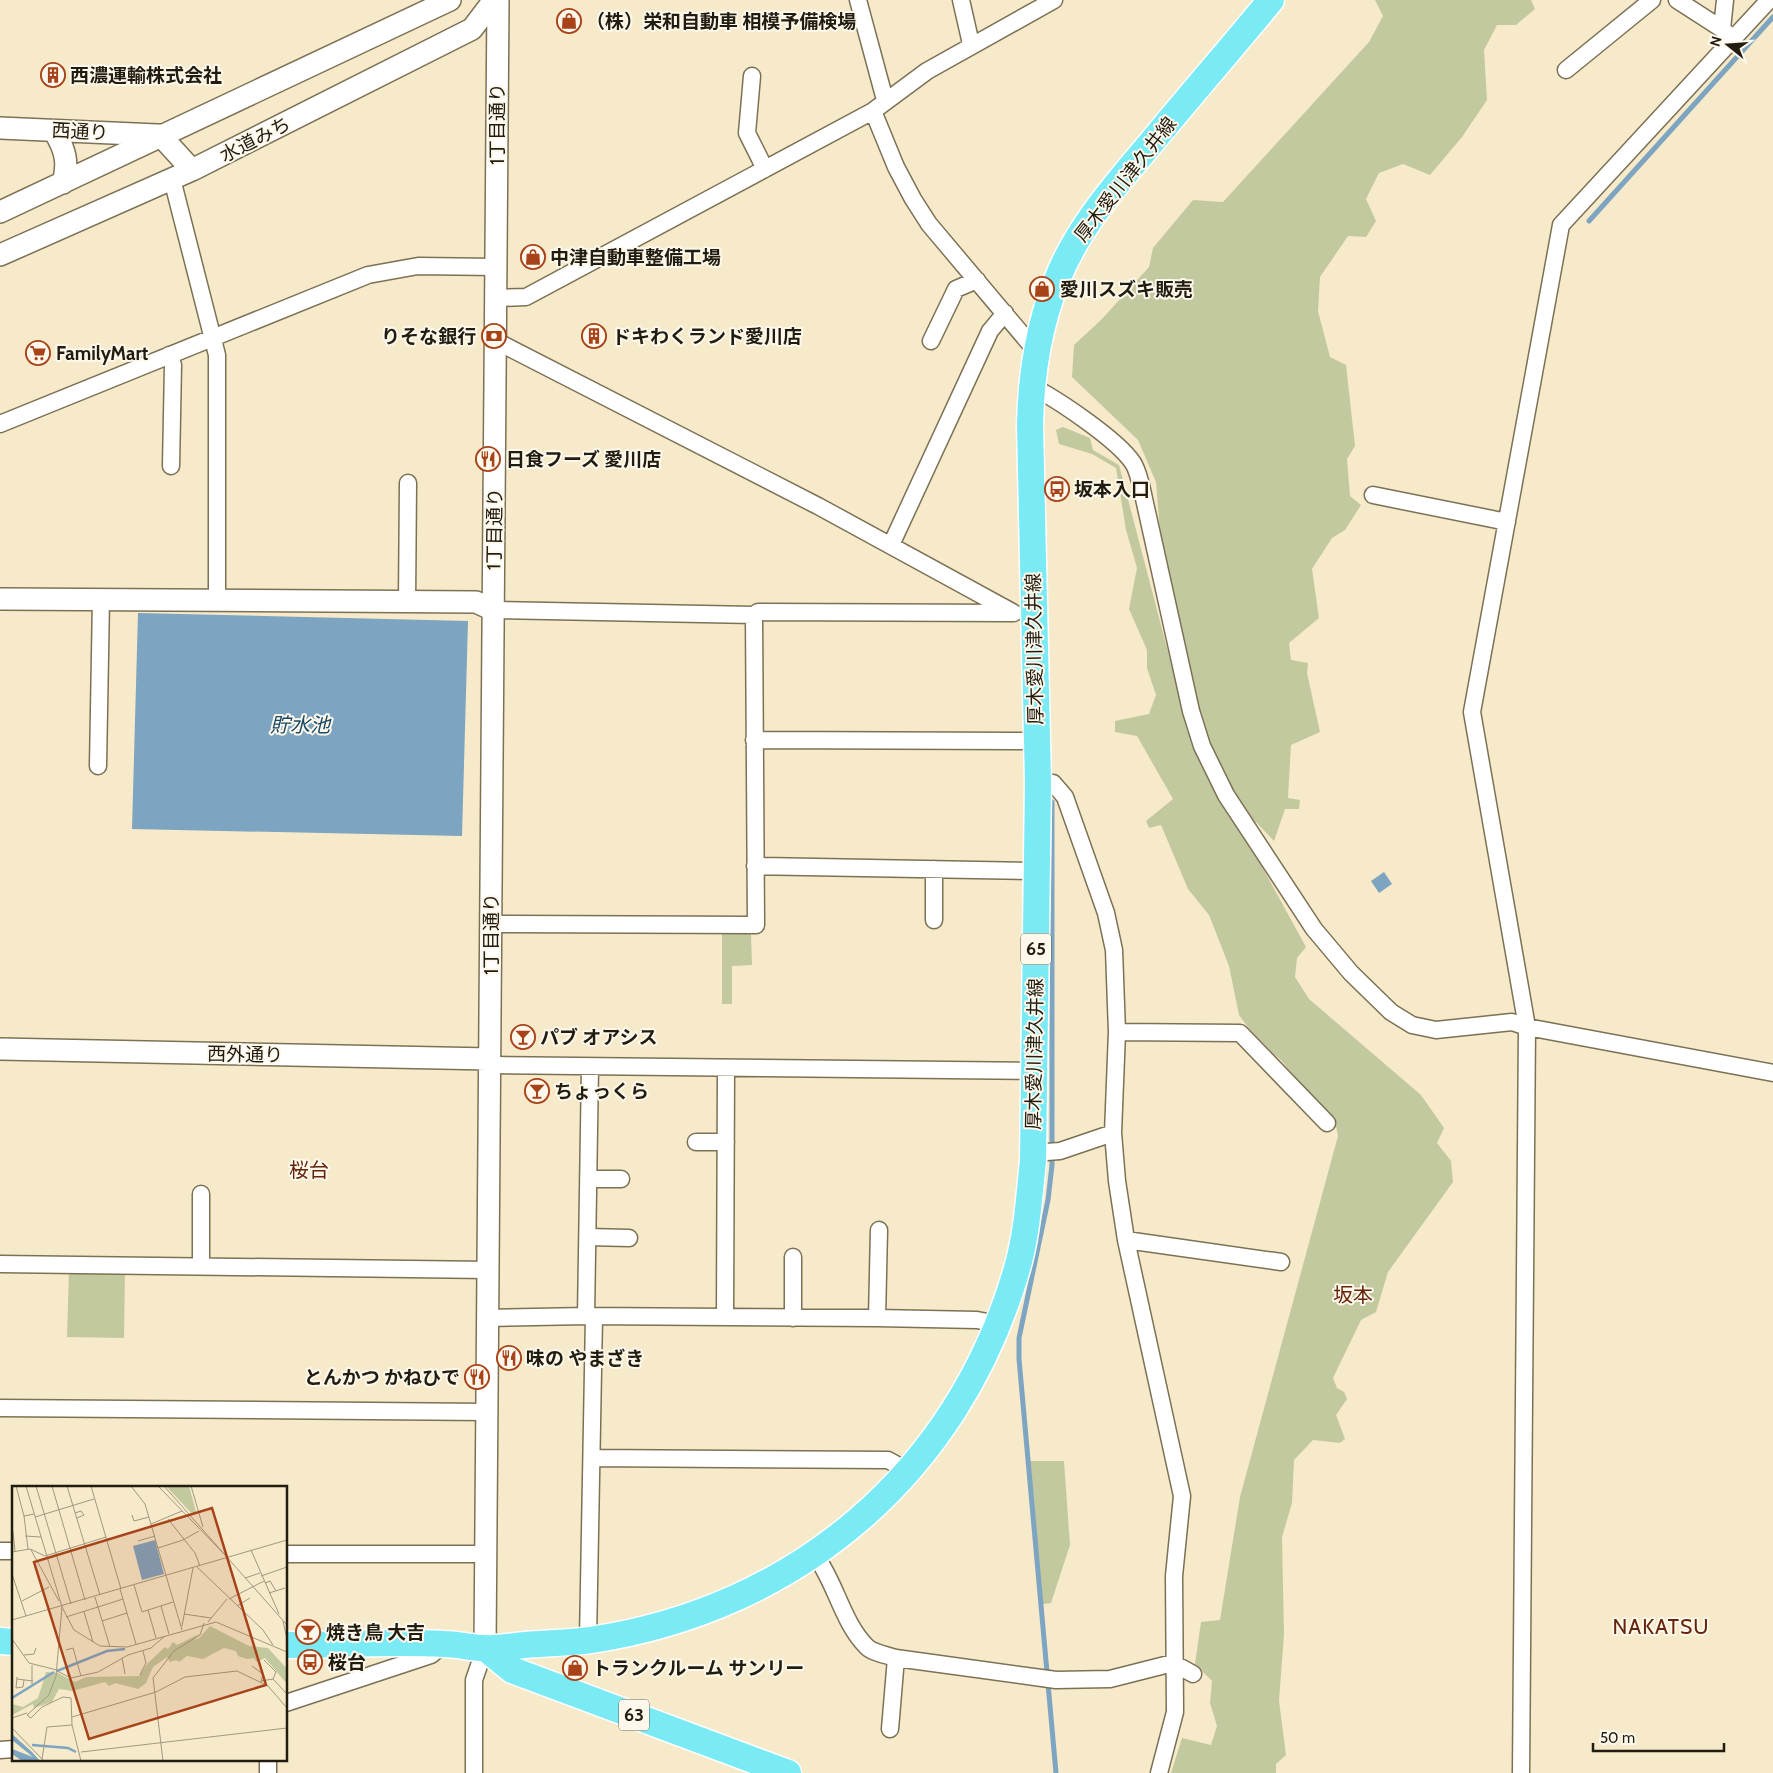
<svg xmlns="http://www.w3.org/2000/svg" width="1773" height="1773" viewBox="0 0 1773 1773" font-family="Cabin,'Noto Sans JP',sans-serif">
	<rect width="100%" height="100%" fill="#f6eaca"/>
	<path fill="#c3c99e" d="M1375,0H1531L1535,9L1516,25H1497L1484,50L1487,100L1462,137L1430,175L1403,164L1379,173L1366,199L1376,221L1366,237L1348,236L1320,277L1318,311L1330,357L1346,365L1355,446L1347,459L1350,496L1361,505L1345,530L1332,538L1312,569L1319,618L1289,643L1291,660L1308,663L1307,673L1320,732L1291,745L1288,798L1300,800L1299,809H1285L1274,841L1256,822L1242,830L1306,947L1297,958L1295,977L1309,999L1421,1095L1444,1128L1437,1143L1451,1161L1453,1182L1388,1272L1376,1312L1361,1320L1333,1378L1337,1388L1344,1392L1347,1399L1336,1415L1345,1439L1340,1443L1313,1440L1294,1460L1292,1503L1282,1537L1284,1634L1279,1701L1286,1755L1276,1764V1773H1171L1182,1738L1211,1745L1217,1726L1210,1703L1212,1681L1195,1664L1201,1622L1220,1620L1240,1497L1338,1136L1336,1126L1281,1060L1258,1041L1239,1015L1229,966L1209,915L1188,889L1161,825L1149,828L1146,821L1173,799L1137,736L1115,732V721L1149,714L1156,695L1147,668V650L1129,609L1137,568L1126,530L1116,468L1092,454L1059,444L1056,430L1063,427L1090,438L1093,450L1119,465L1178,690L1193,689L1160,532L1156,482L1138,440L1072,377L1074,345L1102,319L1149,267L1153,248L1193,200L1223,202L1369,42L1383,16Z
		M745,929L746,934H751L752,965L732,966V1004H722V930Z
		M69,1269L125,1271L124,1338L67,1337Z
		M1030,1461H1064L1070,1545L1051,1603L1043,1604Z"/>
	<path fill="#7da4c0" d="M138,613L468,621L462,836L132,829Z
		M1384,872L1392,884L1379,893L1371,881Z"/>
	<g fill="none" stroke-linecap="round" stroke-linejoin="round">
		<path stroke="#7da4c0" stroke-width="5" d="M1589,221L1773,17
			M1052,802V1165L1048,1200L1019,1338V1359L1056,1773"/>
		<defs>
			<path id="minor" d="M858,0L885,100
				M961,0L971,44
				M1677,0L1722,29L1733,39
				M1722,29L1725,0
				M1566,70L1652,0
				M752,76L747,133L765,169
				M873,111L896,167L913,199L929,224L1036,351
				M172,179L217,355V600
				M497,298L526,297L873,111L927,71L1054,0
				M496,341L818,506L1014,613
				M931,341L956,289L977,280
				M169,355L173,365L171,466
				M1031,386C1057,399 1118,440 1133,463C1137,469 1139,478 1141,485L1191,711L1202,746L1226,795L1314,929L1351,973L1391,1012L1412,1025L1436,1030L1512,1022L1527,1027L1773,1073
				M0,424L368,275L418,266L496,267
				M1373,495L1507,522
				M891,545L990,331L1005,313
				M407,602L408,483
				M493,610L754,615L758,612L1012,613
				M754,740L1036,741
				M98,766L101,599
				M1038,783H1053L1065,797L1106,913L1114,950L1117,1032L1113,1133L1117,1181L1126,1240L1182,1496L1174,1576L1175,1712L1159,1773
				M755,866L1037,871
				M934,920V869
				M491,924L756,925L754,615
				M1117,1032L1240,1033L1327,1123
				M490,1065L1034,1071
				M696,1142H726
				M1033,1153L1060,1151L1113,1133
				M588,1179H621
				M588,1237L629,1238
				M1126,1240L1281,1262
				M0,1264L488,1270
				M201,1267V1194
				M586,1316L590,1067
				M725,1317L726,1068
				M488,1318L586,1316L877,1318L977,1320L997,1324
				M793,1318V1257
				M877,1318L879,1230
				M0,1408L487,1412
				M592,1458L888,1460L908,1471
				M0,1551H14
				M286,1554H486
				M815,1555C836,1583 842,1622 867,1647C873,1653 887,1655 896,1658
				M588,1640L594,1316
				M286,1703L431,1655L444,1644
				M890,1729L896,1658L1056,1680L1110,1679L1173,1663L1193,1674
				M0,1750L14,1749
				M268,1759V1773
				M474,1773V1680L485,1648
				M1521,1773L1527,1027L1472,712L1561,225L1769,0"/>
			<path id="tertiary" d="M0,128L157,135
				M54,131C65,149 69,162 63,183
				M160,135L192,170
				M0,212L450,0
				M0,255L192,170L472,29L494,0
				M0,599L476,602L493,610
				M0,1049L490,1059
				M485,1648L498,0"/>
			<path id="primary" d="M0,1641L14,1642
				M286,1645C338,1645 392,1641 444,1644C458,1644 471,1648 484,1648C498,1649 512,1646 525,1645C547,1643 569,1643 591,1640C797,1609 957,1473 1016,1272C1027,1236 1029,1198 1033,1161L1038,783L1030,425C1031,375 1038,327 1057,280C1078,226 1119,181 1156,137C1194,91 1233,46 1271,0
				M485,1648L512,1670L788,1773"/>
		</defs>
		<use href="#minor" stroke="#7c7154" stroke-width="19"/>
		<use href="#tertiary" stroke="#7c7154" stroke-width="24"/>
		<use href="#primary" stroke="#fff" stroke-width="29"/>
		<use href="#minor" stroke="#fff" stroke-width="16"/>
		<use href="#tertiary" stroke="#fff" stroke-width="21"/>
		<use href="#primary" stroke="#7aebf5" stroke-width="26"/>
	</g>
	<defs>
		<symbol id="shop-ring" viewBox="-11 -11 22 22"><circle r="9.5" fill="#fdf8eb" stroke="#a84219" stroke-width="1.5"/><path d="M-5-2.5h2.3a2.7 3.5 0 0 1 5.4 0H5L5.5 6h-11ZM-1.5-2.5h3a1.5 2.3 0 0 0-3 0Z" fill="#a84219"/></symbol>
		<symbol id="building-ring" viewBox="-11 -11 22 22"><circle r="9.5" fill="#fdf8eb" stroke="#a84219" stroke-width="1.5"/><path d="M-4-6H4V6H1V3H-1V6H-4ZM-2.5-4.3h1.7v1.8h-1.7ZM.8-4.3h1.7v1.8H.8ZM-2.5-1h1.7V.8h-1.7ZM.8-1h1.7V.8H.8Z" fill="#a84219"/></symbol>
		<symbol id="bank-ring" viewBox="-11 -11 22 22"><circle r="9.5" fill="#fdf8eb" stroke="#a84219" stroke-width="1.5"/><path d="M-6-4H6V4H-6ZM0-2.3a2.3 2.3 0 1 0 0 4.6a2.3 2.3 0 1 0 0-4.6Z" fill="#a84219"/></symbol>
		<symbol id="supermarket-ring" viewBox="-11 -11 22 22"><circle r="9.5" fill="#fdf8eb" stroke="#a84219" stroke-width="1.5"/><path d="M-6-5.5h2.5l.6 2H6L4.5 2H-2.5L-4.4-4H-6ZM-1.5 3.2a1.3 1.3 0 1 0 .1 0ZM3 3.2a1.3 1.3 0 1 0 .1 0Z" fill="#a84219"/></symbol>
		<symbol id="restaurant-ring" viewBox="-11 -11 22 22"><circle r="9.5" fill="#fdf8eb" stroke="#a84219" stroke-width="1.5"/><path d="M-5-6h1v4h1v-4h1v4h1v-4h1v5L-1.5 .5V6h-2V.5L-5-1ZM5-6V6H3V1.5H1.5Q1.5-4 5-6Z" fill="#a84219"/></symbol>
		<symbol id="bus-ring" viewBox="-11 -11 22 22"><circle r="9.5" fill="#fdf8eb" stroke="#a84219" stroke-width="1.5"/><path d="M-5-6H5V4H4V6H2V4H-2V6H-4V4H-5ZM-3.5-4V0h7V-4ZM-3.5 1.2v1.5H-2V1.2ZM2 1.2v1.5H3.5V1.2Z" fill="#a84219"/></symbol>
		<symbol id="bar-ring" viewBox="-11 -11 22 22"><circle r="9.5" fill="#fdf8eb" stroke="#a84219" stroke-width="1.5"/><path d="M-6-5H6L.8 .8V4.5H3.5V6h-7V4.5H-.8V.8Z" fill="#a84219"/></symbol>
	</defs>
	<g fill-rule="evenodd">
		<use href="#shop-ring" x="555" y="7" width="28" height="28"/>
		<use href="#building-ring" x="39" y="61" width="28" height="28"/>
		<use href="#shop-ring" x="519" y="243" width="28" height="28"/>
		<use href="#shop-ring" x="1028" y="275" width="28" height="28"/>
		<use href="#bank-ring" x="480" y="322" width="28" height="28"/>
		<use href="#building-ring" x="580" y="322" width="28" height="28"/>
		<use href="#supermarket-ring" x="24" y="339" width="28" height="28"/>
		<use href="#restaurant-ring" x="474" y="445" width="28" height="28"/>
		<use href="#bus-ring" x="1043" y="475" width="28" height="28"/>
		<use href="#bar-ring" x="509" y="1023" width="28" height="28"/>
		<use href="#bar-ring" x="523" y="1077" width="28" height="28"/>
		<use href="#restaurant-ring" x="495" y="1344" width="28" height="28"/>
		<use href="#restaurant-ring" x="463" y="1363" width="28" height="28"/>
		<use href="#bar-ring" x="294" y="1618" width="28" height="28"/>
		<use href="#bus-ring" x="296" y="1648" width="28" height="28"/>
		<use href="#shop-ring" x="561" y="1654" width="28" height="28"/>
	</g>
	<g text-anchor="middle" stroke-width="4" stroke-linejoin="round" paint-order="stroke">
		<g fill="#fdf8eb" stroke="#635e52" stroke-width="1">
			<rect x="1021" y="933.5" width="30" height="31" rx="4"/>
			<rect x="619" y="1699.5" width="30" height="31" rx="4"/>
		</g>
		<g font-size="18" font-weight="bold" fill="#211c10">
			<text x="1036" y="955">65</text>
			<text x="634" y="1721">63</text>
		</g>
		<g font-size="19" font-weight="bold" fill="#211c10" stroke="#fdf8eb" text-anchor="start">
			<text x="586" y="28">（株）栄和自動車 相模予備検場</text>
			<text x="70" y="82">西濃運輸株式会社</text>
			<text x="550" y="264">中津自動車整備工場</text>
			<text x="1060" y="296">愛川スズキ販売</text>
			<text x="476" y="343" text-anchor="end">りそな銀行</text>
			<text x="612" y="343">ドキわくランド愛川店</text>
			<text x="56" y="360">FamilyMart</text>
			<text x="506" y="466">日食フーズ 愛川店</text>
			<text x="1074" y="496">坂本入口</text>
			<text x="540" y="1044">パブ オアシス</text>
			<text x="554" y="1098">ちょっくら</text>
			<text x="526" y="1365">味の やまざき</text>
			<text x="460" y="1384" text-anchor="end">とんかつ かねひで</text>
			<text x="326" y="1639">焼き鳥 大吉</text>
			<text x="328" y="1669">桜台</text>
			<text x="592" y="1675">トランクルーム サンリー</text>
		</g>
		<g font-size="19" fill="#211c10" stroke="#fdf8eb">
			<text transform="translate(497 124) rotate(-90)" y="7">1丁目通り</text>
			<text transform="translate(80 131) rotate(3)" y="7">西通り</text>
			<text transform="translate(255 139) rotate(-27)" y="7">水道みち</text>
			<text transform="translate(1125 179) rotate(-52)" y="7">厚木愛川津久井線</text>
			<text transform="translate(494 529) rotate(-89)" y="7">1丁目通り</text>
			<text transform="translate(1034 649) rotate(-91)" y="7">厚木愛川津久井線</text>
			<text transform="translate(491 934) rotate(-90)" y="7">1丁目通り</text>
			<text transform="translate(245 1054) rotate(1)" y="7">西外通り</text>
			<text transform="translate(1034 1054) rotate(-89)" y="7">厚木愛川津久井線</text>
		</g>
		<g font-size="20" font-style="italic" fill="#174865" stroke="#fdf8eb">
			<text x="300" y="732">貯水池</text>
		</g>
		<g font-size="20" fill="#66250b" stroke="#fdf8eb">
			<text x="309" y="1177">桜台</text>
			<text x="1353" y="1302">坂本</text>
		</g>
		<g font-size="21" letter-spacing="1" fill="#66250b" stroke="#fdf8eb">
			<text x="1661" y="1634">NAKATSU</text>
		</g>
	</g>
	<g transform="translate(12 1486)">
		<rect width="275" height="275" fill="#f6eaca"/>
		<path d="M154,0H177L184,26L181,29ZM198,140L237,160L256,162L275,183V198L253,172L245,176L242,172L235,173L226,170L224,165L212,162L191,173L175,170L167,176L164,174L158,176L155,171L141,181L134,197L126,203L103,197L97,200L93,196L60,205L47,203L40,216L22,222L21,218L0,229V218L11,221L26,212L34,186L46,187L63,196L74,191L127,190L136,177L153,161L156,163L161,156L165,159L187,148L189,141L187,148L182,154L187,152Z" fill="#c3c99e"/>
		<path d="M143,54L152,88L130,94L121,60ZM0,248L20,266L28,275H10L0,268V263L21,271L0,254Z" fill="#7da4c0"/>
		<path fill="none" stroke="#7da4c0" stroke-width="2.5" d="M45,185L95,165L113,163M0,212L42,186M20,259L56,262L64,266"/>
		<path fill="none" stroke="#a19880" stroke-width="1" d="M4,0L12,30L22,28M14,0L50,121L44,190L37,209L15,229L19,232L30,221L51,211L59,212L60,239L69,275M24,0L59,118M40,0L73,114M55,0L88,109M79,0L109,103M119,0L133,18L170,144M146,0L215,71M152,0L275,139M179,0L191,41M63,27L69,25L72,29L65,32M120,29L122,35L137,31M12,30L16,63M23,31L82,13M156,33L183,67L188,80M139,38L170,25M1,46L3,65M13,50L29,51M126,55L143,50M146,62L171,54L187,45M19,64L47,115M239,64L267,128M0,66L18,63L33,70L94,51M185,81L251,144L261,159M0,88L14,130M249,90L275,81M233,92L248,87M253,97L258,95L264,105M122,99L130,126L161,116M108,103L124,158M257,107L273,102M83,111L98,161M217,113L252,95M10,115L37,101M149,120L157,148M225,120L238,112M50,121L62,144L88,160L115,161L204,136L275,166M86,121L111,113M136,124L144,152M72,126L81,156M172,128L199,132M54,131L86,121M0,134L275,54M90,135L115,127M271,135L275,153M196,136L215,113M170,140L181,82M0,153L17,177L45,184M54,164L61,162L69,190M12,169L22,168L24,162M110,172L113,188M252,174L264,186L261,193M20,179V198M240,180L251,188L249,196M45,185L59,192L86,186L116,169L139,162L153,150M128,189L134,177L131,165M5,191L4,202L11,201L12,194M5,193L21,195M249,195L261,193L275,208M60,231L144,206L173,191L225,185L256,200L275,222M0,232L15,227M0,242L32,275M69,266L275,242M30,273L35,241L60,239M151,275L141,192L162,165L188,149L192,137"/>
		<path fill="#a84219" fill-opacity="0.15" stroke="#a84219" stroke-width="2.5" d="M200,22L254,199L77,253L22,76Z"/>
		<rect width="275" height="275" fill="none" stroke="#211c10" stroke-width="2.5"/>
	</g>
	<g transform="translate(1728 45) rotate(287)" stroke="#fdf8eb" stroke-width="4" paint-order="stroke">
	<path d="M0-4L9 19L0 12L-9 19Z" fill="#211c10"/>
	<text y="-8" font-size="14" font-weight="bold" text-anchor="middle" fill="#211c10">N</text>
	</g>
	<path d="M1593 1743v8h131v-8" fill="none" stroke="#211c10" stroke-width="2.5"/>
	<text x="1600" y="1743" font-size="15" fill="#211c10" stroke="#fdf8eb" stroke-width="4" paint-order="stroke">50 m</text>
</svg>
